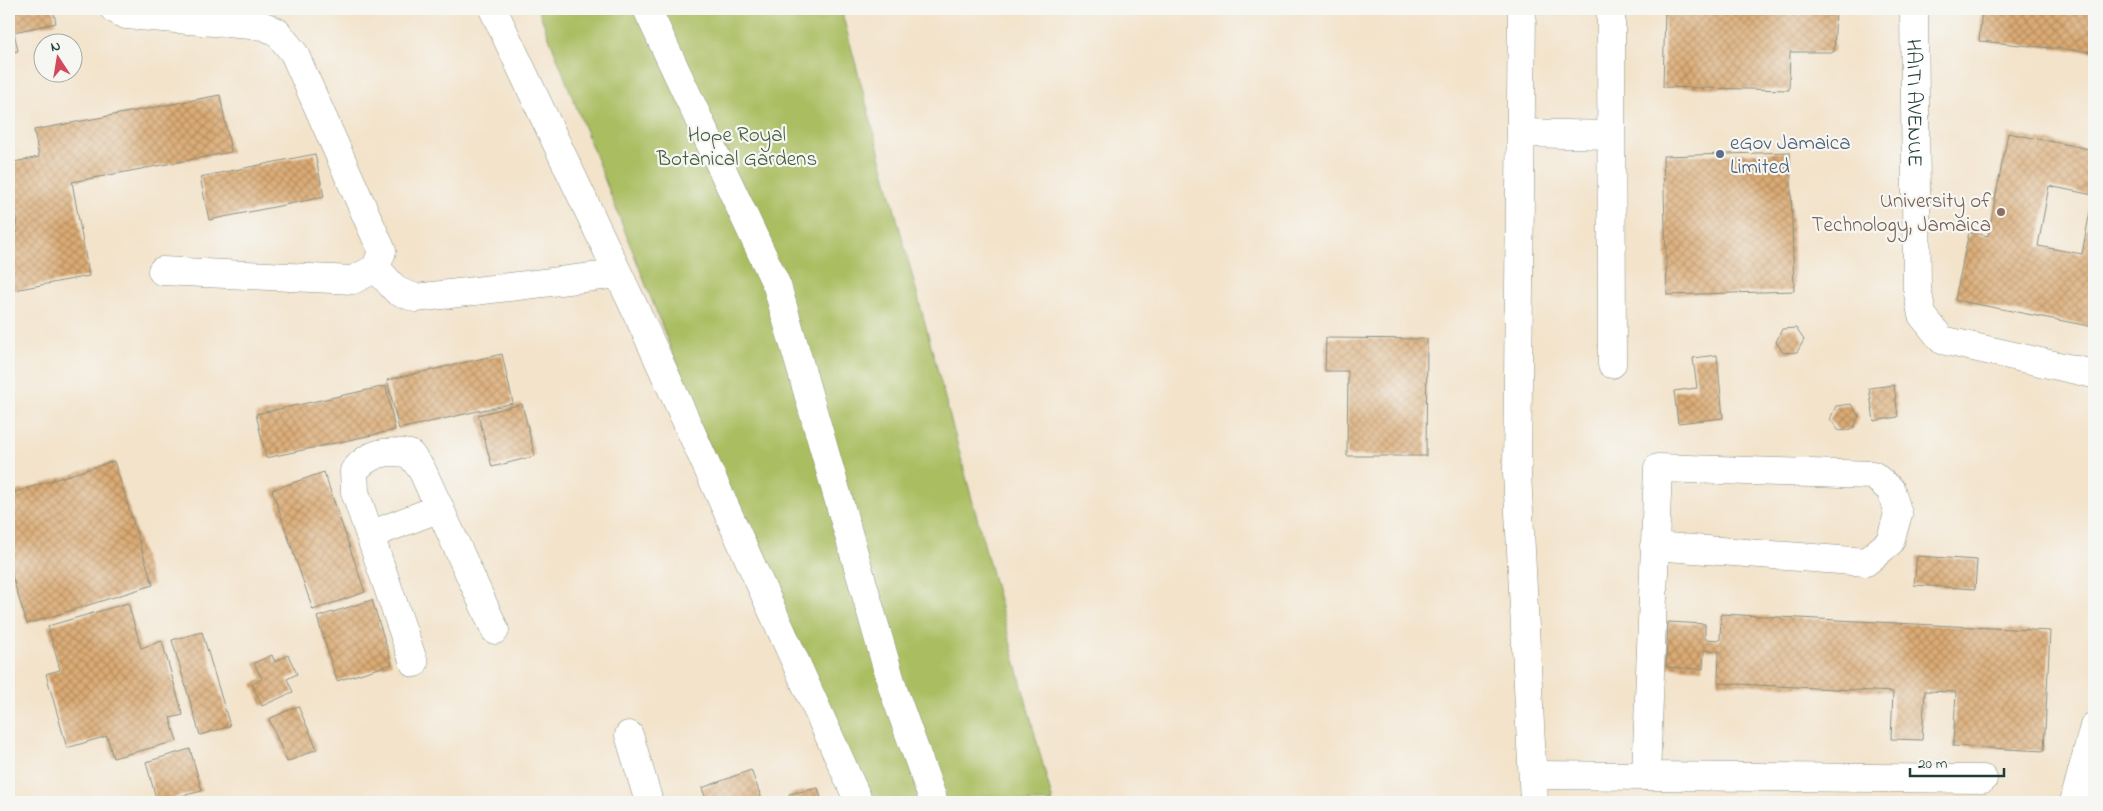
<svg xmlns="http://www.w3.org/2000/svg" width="2103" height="811" viewBox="0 0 2103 811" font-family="'Indie Flower',sans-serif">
	<defs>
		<pattern id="building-cross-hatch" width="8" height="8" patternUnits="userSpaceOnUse" patternTransform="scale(1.25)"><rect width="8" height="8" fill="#dcab74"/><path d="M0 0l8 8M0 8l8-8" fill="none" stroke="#b28c60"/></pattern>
	</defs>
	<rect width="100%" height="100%" fill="#f6f6f2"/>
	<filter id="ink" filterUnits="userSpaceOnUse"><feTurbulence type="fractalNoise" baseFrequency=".02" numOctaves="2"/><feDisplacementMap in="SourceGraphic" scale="10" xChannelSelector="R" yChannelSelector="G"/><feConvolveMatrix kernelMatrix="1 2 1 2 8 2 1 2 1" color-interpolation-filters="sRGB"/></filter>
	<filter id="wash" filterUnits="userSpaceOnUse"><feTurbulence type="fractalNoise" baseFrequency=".0096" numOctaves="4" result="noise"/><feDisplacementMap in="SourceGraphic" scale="20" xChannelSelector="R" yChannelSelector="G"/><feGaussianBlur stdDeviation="1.12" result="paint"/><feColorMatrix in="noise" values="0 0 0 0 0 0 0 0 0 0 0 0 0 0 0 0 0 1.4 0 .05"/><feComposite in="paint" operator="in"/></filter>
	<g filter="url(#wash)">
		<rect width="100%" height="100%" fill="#f3e3cb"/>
		<path fill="#aabd61" stroke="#647d4a" d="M538,9H841L1053,802H848Z"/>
		<g id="blocks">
			<path fill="url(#building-cross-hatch)" fill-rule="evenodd" d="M9,9H53L56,23L14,32L18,51L9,53Z
				M1665,9H1836L1834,52H1790L1789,90L1663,87Z
				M1982,9H2094V52L1979,41Z
				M220,95L231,152L72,182L89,276L9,291V234L18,232L9,183V163L39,157L34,130Z
				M2008,133L2094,150V327L1955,300L1969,232L1988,236ZM2049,186L2093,195L2082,254L2038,246Z
				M1790,152L1794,291L1667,295L1663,156Z
				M315,154L324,197L209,220L200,177Z
				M1796,328L1804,340L1797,352L1783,353L1776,342L1782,329Z
				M1326,338L1427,339L1426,456H1347L1348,371H1325Z
				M502,354L513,403L399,429L387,380Z
				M1717,355L1723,418L1678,423L1674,391L1697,388L1693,358Z
				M1894,385L1898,417L1874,421L1869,388Z
				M386,386L395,430L266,458L256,414Z
				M522,404L535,456L492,467L478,415Z
				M1851,404L1859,416L1853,429L1839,431L1830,419L1836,406Z
				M114,461L153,585L27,624L9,566V494Z
				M324,472L365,592L313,610L272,490Z
				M1917,556L1977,560L1975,589L1914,585Z
				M372,600L392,664L337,681L317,617Z
				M128,603L141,648L162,641L183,715L170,718L177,741L113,758L107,736L67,748L46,674L60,670L48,626Z
				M1721,614L2050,631L2044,751L1953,746L1956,692L1925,691L1922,740L1891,739L1893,692L1718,683L1719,651L1704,650L1703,669L1666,667L1668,622L1705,624V639L1720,640Z
				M202,632L230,726L200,735L172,640Z
				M272,655L275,662L288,655L297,674L287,679L293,692L262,706L252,684L262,679L254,663Z
				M298,706L317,749L287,762L269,719Z
				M190,749L202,791L157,802L146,762Z
				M751,770L763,802H707L702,788Z
				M818,788L822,802H791L789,794Z"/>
		</g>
	</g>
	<g filter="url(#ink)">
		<use href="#blocks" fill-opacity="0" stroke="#899080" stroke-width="1"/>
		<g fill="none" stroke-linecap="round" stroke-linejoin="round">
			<defs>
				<g id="minor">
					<path d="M114,9L126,15L264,26L277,32L294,53L382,251L376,268L353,280L162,271"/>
					<path d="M493,9L644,328L859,802"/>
					<path d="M647,9L777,286L894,692L934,802"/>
					<path d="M1522,9L1517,473L1534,802"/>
					<path d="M1611,9L1612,364"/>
					<path id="s1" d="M1914,9L1917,288L1922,315L1942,340L2094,374"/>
					<path d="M1521,133L1610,135"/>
					<path d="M376,268L397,291L416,298L618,274"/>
					<path d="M370,535L440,508"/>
					<path d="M414,663L355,492L354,471C370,452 386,450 410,454L422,470L495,630"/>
					<path d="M629,735L649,802"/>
					<path d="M1534,775L1983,779"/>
					<path d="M1646,776L1658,468L1873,475L1891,490L1898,514L1890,542L1866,562L1654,546"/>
					<path d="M2074,802L2094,726"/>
				</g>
			</defs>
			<use href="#minor" stroke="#899080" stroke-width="29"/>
			<use href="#minor" stroke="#fff" stroke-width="28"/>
		</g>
	</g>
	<circle fill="#5c6f8a" stroke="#f6f6f2" stroke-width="2" cx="1720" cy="154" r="5"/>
	<circle fill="#8d6e63" stroke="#f6f6f2" stroke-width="2" cx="2001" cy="212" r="5"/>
	<g text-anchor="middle" stroke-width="4.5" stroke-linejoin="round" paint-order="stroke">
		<g font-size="21" fill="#1f3d34" stroke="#f6f6f2">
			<text dy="7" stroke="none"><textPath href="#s1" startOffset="94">HAITI AVENUE</textPath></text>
		</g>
		<g font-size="21" fill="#425d3f" stroke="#f6f6f2">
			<text x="737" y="141">Hope Royal<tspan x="737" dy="24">Botanical Gardens</tspan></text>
		</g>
		<g font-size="21" fill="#4e5e75" stroke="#f6f6f2" text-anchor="start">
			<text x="1730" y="149">eGov Jamaica<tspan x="1730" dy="24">Limited</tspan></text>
		</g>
		<g font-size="21" fill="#785e54" stroke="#f6f6f2" text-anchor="end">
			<text x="1991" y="207">University of<tspan x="1991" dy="24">Technology, Jamaica</tspan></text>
		</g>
	</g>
	<rect width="2103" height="811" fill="none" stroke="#f6f6f2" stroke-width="30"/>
	<g transform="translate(58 58) rotate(348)"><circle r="24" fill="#f6f6f2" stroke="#a0aca6"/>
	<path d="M0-4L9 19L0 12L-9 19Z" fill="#d1495b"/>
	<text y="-8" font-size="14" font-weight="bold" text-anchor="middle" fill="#1f3d34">N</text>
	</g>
	<path d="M1910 768v8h94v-8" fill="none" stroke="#1f3d34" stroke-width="2.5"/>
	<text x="1918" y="768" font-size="15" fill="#1f3d34" stroke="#f6f6f2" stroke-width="4" paint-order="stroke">20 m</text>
</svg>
